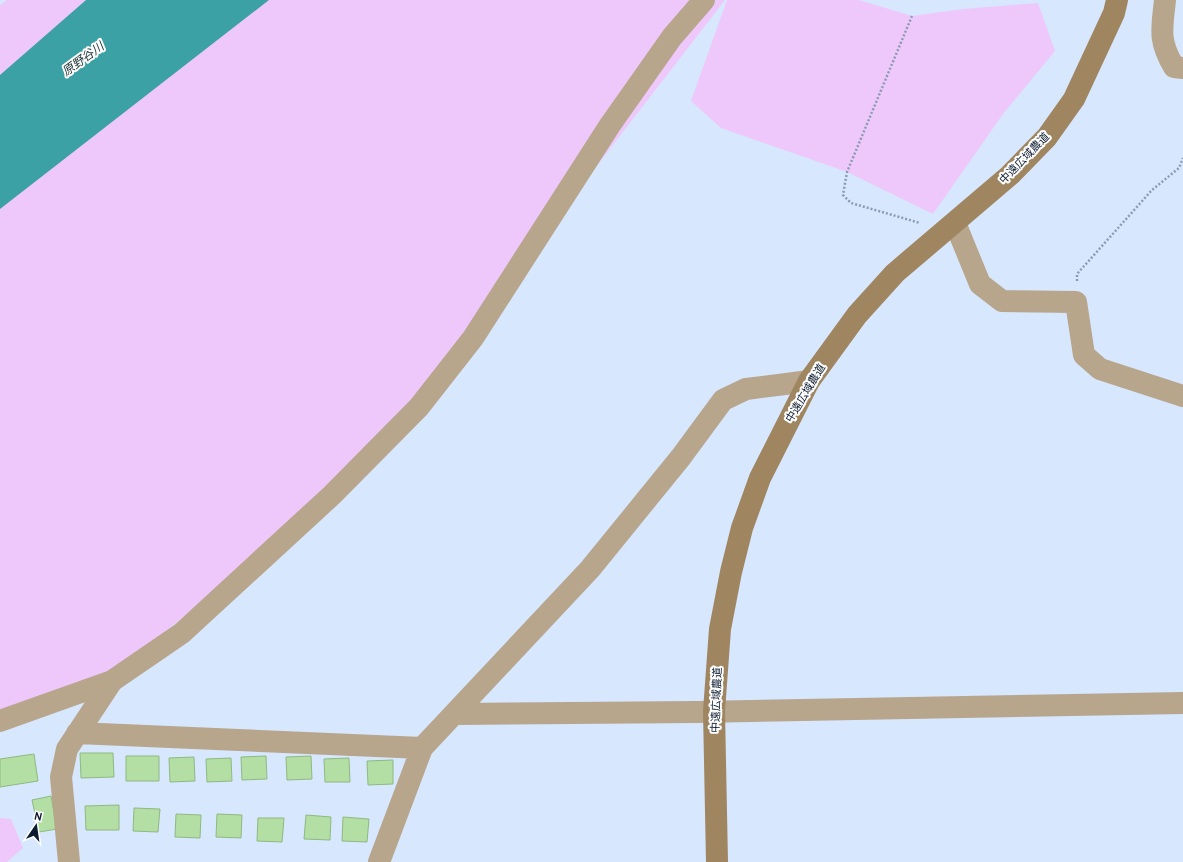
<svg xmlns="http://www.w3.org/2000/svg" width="1183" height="862" viewBox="0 0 1183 862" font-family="Overpass,'Noto Sans JP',sans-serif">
	<rect width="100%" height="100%" fill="#d7e7fe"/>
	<path fill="#eec8fb" d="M7,0H725L520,265L428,395L313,513L97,686L0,716V5Z
		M727,0H859L912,16L963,9L1038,3L1055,51L1003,114L933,214L847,172L721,128L691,101Z
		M0,818L11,819L23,848L7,862H0Z"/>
	<path fill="#3ba1a4" d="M86,0H269L0,209V75Z"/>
	<path fill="#b3dea4" stroke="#8fb980" d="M80,753H113L114,777L81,778Z
		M34,754L38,781L0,787V759Z
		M126,756H159V781H126Z
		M266,756L267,779L242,780L241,757Z
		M311,756L312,779L287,780L286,757Z
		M194,757L195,781L170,782L169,758Z
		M231,758L232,781L207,782L206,759Z
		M349,758L350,782H325L324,759Z
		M393,760V784L368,785L367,761Z
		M51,796L57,829L39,832L32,800Z
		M119,805V830H86L85,806Z
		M134,808L160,809L158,832L133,831Z
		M176,814L201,815L200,838L175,837Z
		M217,814L242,815L241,838L216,837Z
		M306,815L331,817L330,840L304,839Z
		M343,817L369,819L367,842L342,841Z
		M258,818H284L282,842L257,841Z"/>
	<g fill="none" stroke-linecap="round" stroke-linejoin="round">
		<path stroke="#8b9bb1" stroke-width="2.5" stroke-dasharray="2 2" stroke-linecap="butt" d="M912,16L847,172L843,195L851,203L920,223
			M1077,281V274L1152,190L1179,168L1183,158"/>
		<path stroke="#b7a68c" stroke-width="22" d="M1165,0C1162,29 1158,40 1174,67L1183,68
			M955,223L980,284L1002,301L1076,302L1084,355L1100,369L1183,396
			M455,714L697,712L1183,703
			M0,721L112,681L182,633L332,495L419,407L473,338L610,125L672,37L704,0
			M77,733L422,748
			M69,862L61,777L67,749L112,681
			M379,862L422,748L590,569L681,457L723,400L746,389L809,381"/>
		<path stroke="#a08660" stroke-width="22" d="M717,862L714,711L720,629L731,572L742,528L760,478L809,381L857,315L895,273L1010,175L1047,137L1074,99L1114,13L1117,0"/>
	</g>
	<g text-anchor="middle" stroke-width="4" stroke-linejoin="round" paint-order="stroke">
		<g font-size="11" fill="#0c1b2f" stroke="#fff">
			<text transform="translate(1024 158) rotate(-46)" y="4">中遠広域農道</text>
			<text transform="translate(805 393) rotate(-59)" y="4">中遠広域農道</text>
			<text transform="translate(716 700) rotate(-88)" y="4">中遠広域農道</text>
		</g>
		<g font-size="12" font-style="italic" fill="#213939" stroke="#fff">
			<text transform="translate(83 59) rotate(-36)" y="4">原野谷川</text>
		</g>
	</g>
	<g transform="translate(36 826) rotate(13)" stroke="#ffffff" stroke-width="3" paint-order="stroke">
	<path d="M0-3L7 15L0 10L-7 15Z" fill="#0c1b2f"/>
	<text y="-6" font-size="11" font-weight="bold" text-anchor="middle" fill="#0c1b2f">N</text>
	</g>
</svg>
